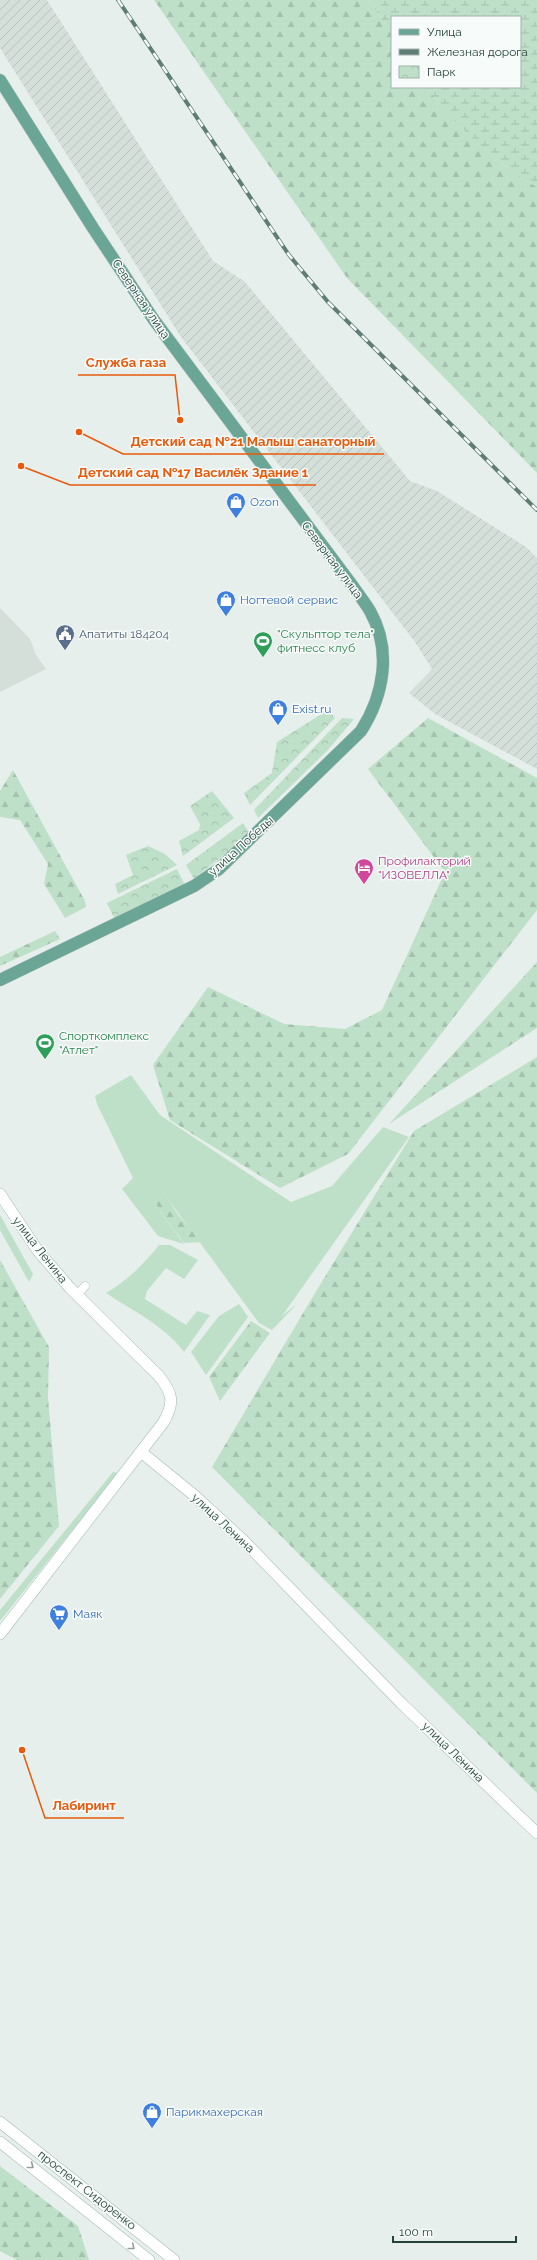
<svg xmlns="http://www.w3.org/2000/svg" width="537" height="2260" viewBox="0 0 537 2260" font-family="Raleway,sans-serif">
	<defs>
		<pattern id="industrial-furrows" width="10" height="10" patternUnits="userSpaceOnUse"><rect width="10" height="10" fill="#d4dfda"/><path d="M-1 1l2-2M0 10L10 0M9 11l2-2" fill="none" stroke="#b6c1bc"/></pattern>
		<pattern id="forest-firs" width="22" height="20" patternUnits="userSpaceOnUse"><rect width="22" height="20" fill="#bfe0c8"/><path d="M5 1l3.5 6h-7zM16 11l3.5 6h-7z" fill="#a4c1ad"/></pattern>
		<pattern id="wetland-marsh" width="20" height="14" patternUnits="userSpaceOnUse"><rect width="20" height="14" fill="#bfe0c8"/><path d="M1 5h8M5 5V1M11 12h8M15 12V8" fill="none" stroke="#a4c1ad"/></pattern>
		<pattern id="park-crowns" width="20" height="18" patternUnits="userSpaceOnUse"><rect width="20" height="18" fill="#bfe0c8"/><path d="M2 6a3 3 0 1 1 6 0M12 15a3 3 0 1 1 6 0" fill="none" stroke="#a4c1ad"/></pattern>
	</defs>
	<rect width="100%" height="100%" fill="#e6efeb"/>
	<path fill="#d4dfda" d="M0,608L30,639L36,655L46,669L0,692Z"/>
	<path fill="url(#industrial-furrows)" d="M0,0H47L213,261L245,282L410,481L437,491L526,547L537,558V769L435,714L409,693L432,669L415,642L181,337L0,48Z"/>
	<path fill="#bfe0c8" d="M131,1075L160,1115L291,1202L332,1186L383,1127L409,1137L282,1316L298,1303L272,1330L259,1323L162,1191L159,1210L184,1244L158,1236L122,1189L133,1178L97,1104L95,1096Z
		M0,1215L33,1274L29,1282L0,1230Z
		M159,1245H170L198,1260L184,1279L166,1268L147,1291L145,1299L186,1325L197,1311L210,1315L184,1352C165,1326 133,1311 106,1293C128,1280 143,1265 159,1245Z
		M239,1304L248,1317L206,1375L191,1352L219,1316Z
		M113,1472L118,1473L0,1621V1610Z"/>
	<path fill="url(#forest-firs)" d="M154,0H369L392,35V87H427C449,119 503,169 537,187V473L347,278Z
		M428,718L537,778V910L348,1154L280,1188L170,1120L153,1065L208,987L284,1024L345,1029L382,1010L445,872L368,769Z
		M13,770L85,901L86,907L65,918L44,884L48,864L20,820L0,817V791Z
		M55,931L60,939L0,966V957Z
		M537,962V1028L389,1124Z
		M537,1057V1793L212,1467L312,1298L414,1131Z
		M162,1190L179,1216L202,1242L184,1243L159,1210L154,1197Z
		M0,1260L49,1347L48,1398L59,1526L0,1599Z
		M251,1321L270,1333L220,1401L209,1377Z
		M0,2166L78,2226L89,2260H17L0,2251Z"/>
	<path fill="url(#wetland-marsh)" d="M369,0H537V187C503,169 448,119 427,87H520V17H392V35Z"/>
	<path fill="url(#park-crowns)" d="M328,710L335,718L250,805L244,793L272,773L277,742Z
		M342,718L354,719L328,750L258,818L254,810Z
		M212,791L234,818L183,856L179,841L199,830L200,824L190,806Z
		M243,823L250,834L194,879L186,865Z
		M148,846L165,854L177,865L118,894L115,884L133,875L126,855Z
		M177,869L185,885L115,920L107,903Z"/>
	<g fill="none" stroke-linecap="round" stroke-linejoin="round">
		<defs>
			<path id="street" d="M77,1295L85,1286"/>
			<path id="secondary" d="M0,1194L38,1251L70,1288L158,1375C173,1393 175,1403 163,1423L0,1634
				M141,1452L195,1496L243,1540L401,1703L537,1833
				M0,2122L174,2260
				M0,2142L149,2260"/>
			<path id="primary" d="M0,80L93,228L154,320L349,581C356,591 364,601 370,611C392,650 384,695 361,731L219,869L194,886L0,980"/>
		</defs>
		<use href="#street" stroke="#a8b8b2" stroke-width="9"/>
		<use href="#secondary" stroke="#a4bbb3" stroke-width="12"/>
		<use href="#primary" stroke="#c2cac8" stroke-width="13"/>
		<use href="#street" stroke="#fff" stroke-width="8"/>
		<use href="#secondary" stroke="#fff" stroke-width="11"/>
		<use href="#primary" stroke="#6aa596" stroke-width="12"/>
		<defs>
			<path id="rail" d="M118,0L289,255L328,302L537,510"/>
		</defs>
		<use href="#rail" stroke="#5f7d75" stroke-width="4"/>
		<use href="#rail" stroke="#f7fbf9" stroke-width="2.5" stroke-dasharray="8" stroke-linecap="butt"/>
	</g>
	<defs><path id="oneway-chevron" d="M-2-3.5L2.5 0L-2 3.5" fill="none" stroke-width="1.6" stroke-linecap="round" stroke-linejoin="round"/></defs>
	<g stroke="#92a09c">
		<use href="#oneway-chevron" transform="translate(31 2166) rotate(38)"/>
		<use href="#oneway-chevron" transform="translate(132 2247) rotate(39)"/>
	</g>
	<defs>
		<symbol id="shop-pin" viewBox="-11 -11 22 30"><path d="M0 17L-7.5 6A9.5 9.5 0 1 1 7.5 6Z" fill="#3f7fe0" stroke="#f7fbf9"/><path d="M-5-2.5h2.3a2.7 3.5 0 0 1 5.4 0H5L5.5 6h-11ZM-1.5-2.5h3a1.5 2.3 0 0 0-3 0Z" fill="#fff"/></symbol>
		<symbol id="civic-pin" viewBox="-11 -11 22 30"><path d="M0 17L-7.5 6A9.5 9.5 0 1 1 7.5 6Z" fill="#5c6f8a" stroke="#f7fbf9"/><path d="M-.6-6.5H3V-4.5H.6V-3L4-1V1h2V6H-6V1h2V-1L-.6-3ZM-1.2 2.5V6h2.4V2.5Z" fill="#fff"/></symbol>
		<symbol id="stadium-pin" viewBox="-11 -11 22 30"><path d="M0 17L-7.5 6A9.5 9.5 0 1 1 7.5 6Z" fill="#2e9e5b" stroke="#f7fbf9"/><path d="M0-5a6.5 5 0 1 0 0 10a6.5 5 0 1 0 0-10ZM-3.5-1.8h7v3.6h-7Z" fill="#fff"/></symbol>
		<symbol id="hotel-pin" viewBox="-11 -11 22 30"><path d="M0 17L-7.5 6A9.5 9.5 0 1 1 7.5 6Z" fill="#d1479c" stroke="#f7fbf9"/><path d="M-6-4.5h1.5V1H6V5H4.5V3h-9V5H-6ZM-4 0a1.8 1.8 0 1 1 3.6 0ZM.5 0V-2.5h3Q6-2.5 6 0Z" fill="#fff"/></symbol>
		<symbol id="supermarket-pin" viewBox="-11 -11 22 30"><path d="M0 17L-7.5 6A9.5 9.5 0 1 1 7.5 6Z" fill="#3f7fe0" stroke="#f7fbf9"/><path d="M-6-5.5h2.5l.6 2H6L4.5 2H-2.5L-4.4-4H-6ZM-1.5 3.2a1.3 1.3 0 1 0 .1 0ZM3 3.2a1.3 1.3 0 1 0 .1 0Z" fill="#fff"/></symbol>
	</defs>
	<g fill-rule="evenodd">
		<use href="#shop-pin" x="225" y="491" width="22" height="30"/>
		<use href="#shop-pin" x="215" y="589" width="22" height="30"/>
		<use href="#civic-pin" x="54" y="623" width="22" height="30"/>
		<use href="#stadium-pin" x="252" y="630" width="22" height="30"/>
		<use href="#shop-pin" x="267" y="698" width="22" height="30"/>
		<use href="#hotel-pin" x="353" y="857" width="22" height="30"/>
		<use href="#stadium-pin" x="34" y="1032" width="22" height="30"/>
		<use href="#supermarket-pin" x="48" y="1603" width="22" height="30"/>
		<use href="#shop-pin" x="141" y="2101" width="22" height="30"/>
	</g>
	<g text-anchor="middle" stroke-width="3" stroke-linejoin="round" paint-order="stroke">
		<g font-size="12" fill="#24423a" stroke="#f7fbf9">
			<text transform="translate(141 299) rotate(56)" y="4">Северная улица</text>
			<text transform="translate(332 560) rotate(53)" y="4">Северная улица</text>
			<text transform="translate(241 846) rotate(-42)" y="4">улица Победы</text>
			<text transform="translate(40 1250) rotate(52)" y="4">улица Ленина</text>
			<text transform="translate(223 1523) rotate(43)" y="4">улица Ленина</text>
			<text transform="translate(453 1752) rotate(44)" y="4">улица Ленина</text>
			<text transform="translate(87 2190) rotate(38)" y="4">проспект Сидоренко</text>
		</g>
		<g font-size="12" fill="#366cbe" stroke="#f7fbf9" text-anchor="start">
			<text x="250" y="506">Ozon</text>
			<text x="240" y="604">Ногтевой сервис</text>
			<text x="292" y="713">Exist.ru</text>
			<text x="73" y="1618">Маяк</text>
			<text x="166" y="2116">Парикмахерская</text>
		</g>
		<g font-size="12" fill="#4e5e75" stroke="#f7fbf9" text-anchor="start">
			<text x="79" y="638">Апатиты 184204</text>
		</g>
		<g font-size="12" fill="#27864d" stroke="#f7fbf9" text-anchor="start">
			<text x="277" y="638">"Скульптор тела"<tspan x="277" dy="14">фитнесс клуб</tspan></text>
			<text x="59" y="1040">Спорткомплекс<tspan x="59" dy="14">"Атлет"</tspan></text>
		</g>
		<g font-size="12" fill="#b23c85" stroke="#f7fbf9" text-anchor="start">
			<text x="378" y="865">Профилакторий<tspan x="378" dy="14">"ИЗОВЕЛЛА"</tspan></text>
		</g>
	</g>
	<path fill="none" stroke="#e8590c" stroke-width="1.5" d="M180 420L175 375H78M79 432L123 454H384M21 466L70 485H316M22 1750L45 1818H124"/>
	<g fill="#e8590c" stroke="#f7fbf9" stroke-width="1.5">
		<circle cx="180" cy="420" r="4"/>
		<circle cx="79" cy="432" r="4"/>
		<circle cx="21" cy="466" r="4"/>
		<circle cx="22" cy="1750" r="4"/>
	</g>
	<g font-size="13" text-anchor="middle" font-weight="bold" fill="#e8590c" stroke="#f7fbf9" stroke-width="3" stroke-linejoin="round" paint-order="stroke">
		<text x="126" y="367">Служба газа</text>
		<text x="253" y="446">Детский сад №21 Малыш санаторный</text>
		<text x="193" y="477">Детский сад №17 Василёк Здание 1</text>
		<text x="84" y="1810">Лабиринт</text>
	</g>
	<rect x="391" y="16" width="130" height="72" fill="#f7fbf9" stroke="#a3b1ad"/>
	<rect x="399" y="29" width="20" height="6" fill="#6aa596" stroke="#a3b1ad"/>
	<text x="427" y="36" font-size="12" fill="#24423a">Улица</text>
	<rect x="399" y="49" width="20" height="6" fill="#5f7d75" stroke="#a3b1ad"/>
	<text x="427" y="56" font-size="12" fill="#24423a">Железная дорога</text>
	<rect x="399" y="66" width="20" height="12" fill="url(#park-crowns)" stroke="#a3b1ad"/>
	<text x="427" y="76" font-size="12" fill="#24423a">Парк</text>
	<path d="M393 2236v6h123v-6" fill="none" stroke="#24423a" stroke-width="2"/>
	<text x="399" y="2236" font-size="12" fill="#24423a" stroke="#f7fbf9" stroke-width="3" paint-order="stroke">100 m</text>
</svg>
